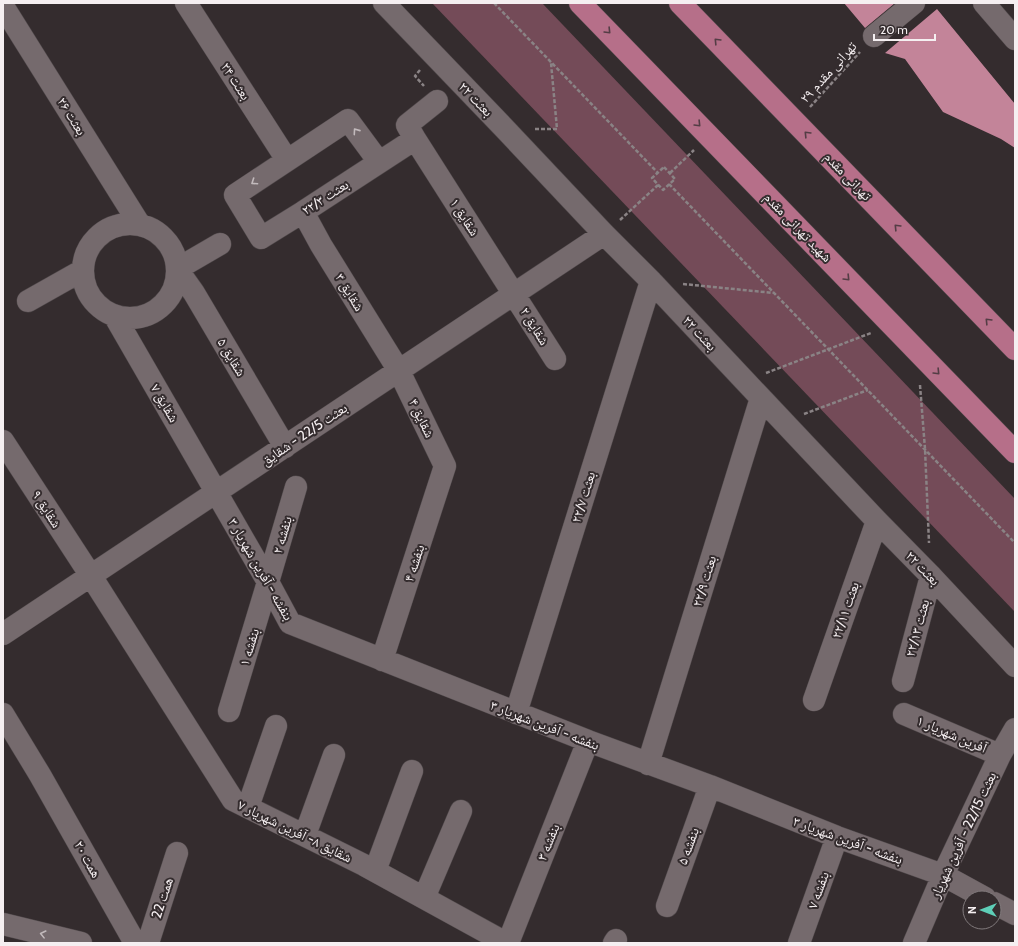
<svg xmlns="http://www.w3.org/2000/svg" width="1018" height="946" viewBox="0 0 1018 946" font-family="Cabin,'Noto Naskh Arabic',sans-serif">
	<rect width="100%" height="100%" fill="#342c2e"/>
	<path fill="#744b58" d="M432,3H542L1015,499V612Z"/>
	<path fill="#c38499" d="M844,3H895L865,28Z
		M937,9L1015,104V148L1001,139L943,112L905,59L885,53Z"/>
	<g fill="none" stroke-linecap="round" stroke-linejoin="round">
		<defs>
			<path id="minor" d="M186,3L287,160
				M384,3L505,129L604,234L651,281L761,398L877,521L931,576L1015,666
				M984,3L1015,39
				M3,6L140,225
				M874,36L914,3
				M415,139L555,359
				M379,162L348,120L235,195L261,238L303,212L415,139L407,125L437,101
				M303,212L321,245L399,371L445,466L382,660
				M83 271a47 47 0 1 1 94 0a47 47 0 1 1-94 0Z
				M220,244L177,269L194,293L285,447
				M28,301L83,270
				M114,315L268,582L290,623L588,741L710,786L837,837L943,875L985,898
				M3,441L91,576L233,800L364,865L506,943
				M3,634L604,234
				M903,681L931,576
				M814,700L877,521
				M229,711L268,582L296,487
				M516,713L651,281
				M3,714L40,775L135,943
				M904,714L1000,755
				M648,764L761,398
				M248,807L276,726
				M305,835L334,755
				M375,871L412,771
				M424,898L461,811
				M994,903L1015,914
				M667,906L710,786
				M3,924L81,943
				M148,943L177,853
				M508,943L588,741
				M614,943L616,940
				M799,943L837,837
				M914,943L943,875L1000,755L1015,729"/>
			<path id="major" d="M580,3L1015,452
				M680,3L1015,349"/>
		</defs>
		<use href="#minor" stroke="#50494b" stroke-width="23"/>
		<use href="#major" stroke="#50494b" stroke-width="23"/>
		<path stroke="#8a8385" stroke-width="2.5" stroke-dasharray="4 2" stroke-linecap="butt" d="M494,3L658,173
			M420,70L415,76L424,86
			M810,107L860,52
			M535,129H557L551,63
			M664,167L675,179L663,190L652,178Z
			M670,173L694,150
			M669,184L1015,543
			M620,220L658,185
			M683,284L774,293
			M766,373L871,333
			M920,385L925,449L929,543
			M804,414L868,390"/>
		<use href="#minor" stroke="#756a6d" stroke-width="22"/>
		<use href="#major" stroke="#b66f89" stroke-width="22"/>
	</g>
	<defs><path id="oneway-chevron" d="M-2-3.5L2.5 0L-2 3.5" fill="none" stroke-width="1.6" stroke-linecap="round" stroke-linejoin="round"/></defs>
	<g stroke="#543d45">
		<use href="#oneway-chevron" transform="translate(608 31) rotate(46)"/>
		<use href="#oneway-chevron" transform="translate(717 41) rotate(-134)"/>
		<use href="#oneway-chevron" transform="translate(698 124) rotate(46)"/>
		<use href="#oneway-chevron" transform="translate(807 134) rotate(-134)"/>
		<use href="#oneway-chevron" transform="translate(897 227) rotate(-134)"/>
		<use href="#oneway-chevron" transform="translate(847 278) rotate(46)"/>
		<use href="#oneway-chevron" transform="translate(988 321) rotate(-134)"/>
		<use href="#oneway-chevron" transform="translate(937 372) rotate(46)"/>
	</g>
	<g stroke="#c2babc">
		<use href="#oneway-chevron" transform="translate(356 131) rotate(-125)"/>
		<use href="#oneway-chevron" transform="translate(254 182) rotate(146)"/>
		<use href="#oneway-chevron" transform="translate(43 934) rotate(-166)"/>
	</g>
	<g text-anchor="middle" stroke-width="4" stroke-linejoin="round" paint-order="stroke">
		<g font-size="14" fill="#f5eff1" stroke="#342c2e">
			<text transform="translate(828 72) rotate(-48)" y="5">تهرانی مقدم ۲۹</text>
			<text transform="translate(236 81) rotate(57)" y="5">بعثت ۲۴</text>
			<text transform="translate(476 99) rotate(46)" y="5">بعثت ۲۲</text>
			<text transform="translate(72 116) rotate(58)" y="5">بعثت ۲۶</text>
			<text transform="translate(848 176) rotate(46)" y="5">تهرانی مقدم</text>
			<text transform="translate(325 197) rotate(-33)" y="5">بعثت ۲۲/۳</text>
			<text transform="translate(465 217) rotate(57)" y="5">شقایق ۱</text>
			<text transform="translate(798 227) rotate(46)" y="5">شهید تهرانی مقدم</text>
			<text transform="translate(350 292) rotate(58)" y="5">شقایق ۳</text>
			<text transform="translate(535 326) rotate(58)" y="5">شقایق ۲</text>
			<text transform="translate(700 333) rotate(47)" y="5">بعثت ۲۲</text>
			<text transform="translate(232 357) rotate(59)" y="5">شقایق ۵</text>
			<text transform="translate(165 403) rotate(60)" y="5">شقایق ۷</text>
			<text transform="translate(422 418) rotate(64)" y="5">شقایق ۴</text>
			<text transform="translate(304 434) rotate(-34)" y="5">بعثت 22/5 - شقایق</text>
			<text transform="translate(583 497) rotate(-73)" y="5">بعثت ۲۲/۷</text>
			<text transform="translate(47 509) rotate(57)" y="5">شقایق ۹</text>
			<text transform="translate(282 535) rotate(-74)" y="5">بنفشه ۲</text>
			<text transform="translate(414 563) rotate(-72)" y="5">بنفشه ۴</text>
			<text transform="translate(923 568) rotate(46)" y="5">بعثت ۲۲</text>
			<text transform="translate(261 569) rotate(60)" y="5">بنفشه - آفرین شهریار ۳</text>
			<text transform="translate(704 581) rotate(-73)" y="5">بعثت ۲۲/۹</text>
			<text transform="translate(845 610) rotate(-71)" y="5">بعثت ۲۲/۱۱</text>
			<text transform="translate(917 628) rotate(-75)" y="5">بعثت ۲۲/۱۳</text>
			<text transform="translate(249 647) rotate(-73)" y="5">بنفشه ۱</text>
			<text transform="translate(545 725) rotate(21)" y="5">بنفشه - آفرین شهریار ۳</text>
			<text transform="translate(952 734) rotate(23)" y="5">آفرین شهریار ۱</text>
			<text transform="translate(295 831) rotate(26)" y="5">شقایق ۸- آفرین شهریار ۷</text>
			<text transform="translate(963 835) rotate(-65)" y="5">بعثت 22/15 - آفرین شهریار</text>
			<text transform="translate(848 840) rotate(20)" y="5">بنفشه - آفرین شهریار ۳</text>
			<text transform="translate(548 842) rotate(-68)" y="5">بنفشه ۳</text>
			<text transform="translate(688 846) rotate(-70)" y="5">بنفشه ۵</text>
			<text transform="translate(88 859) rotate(61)" y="5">همت ۲۰</text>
			<text transform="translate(818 890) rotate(-70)" y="5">بنفشه ۷</text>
			<text transform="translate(162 898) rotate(-72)" y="5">همت 22</text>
		</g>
	</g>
	<rect width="1018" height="946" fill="none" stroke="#f5eff1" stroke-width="8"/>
	<g transform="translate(982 910) rotate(270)"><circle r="19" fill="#342c2e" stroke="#817a7c"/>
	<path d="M0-3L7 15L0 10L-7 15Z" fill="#5eceb7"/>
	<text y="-6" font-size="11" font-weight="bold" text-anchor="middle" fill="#f5eff1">N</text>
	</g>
	<path d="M874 34v6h61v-6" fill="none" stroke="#f5eff1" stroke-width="2"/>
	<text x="880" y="34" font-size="12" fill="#f5eff1" stroke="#342c2e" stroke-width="3" paint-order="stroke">20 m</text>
</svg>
